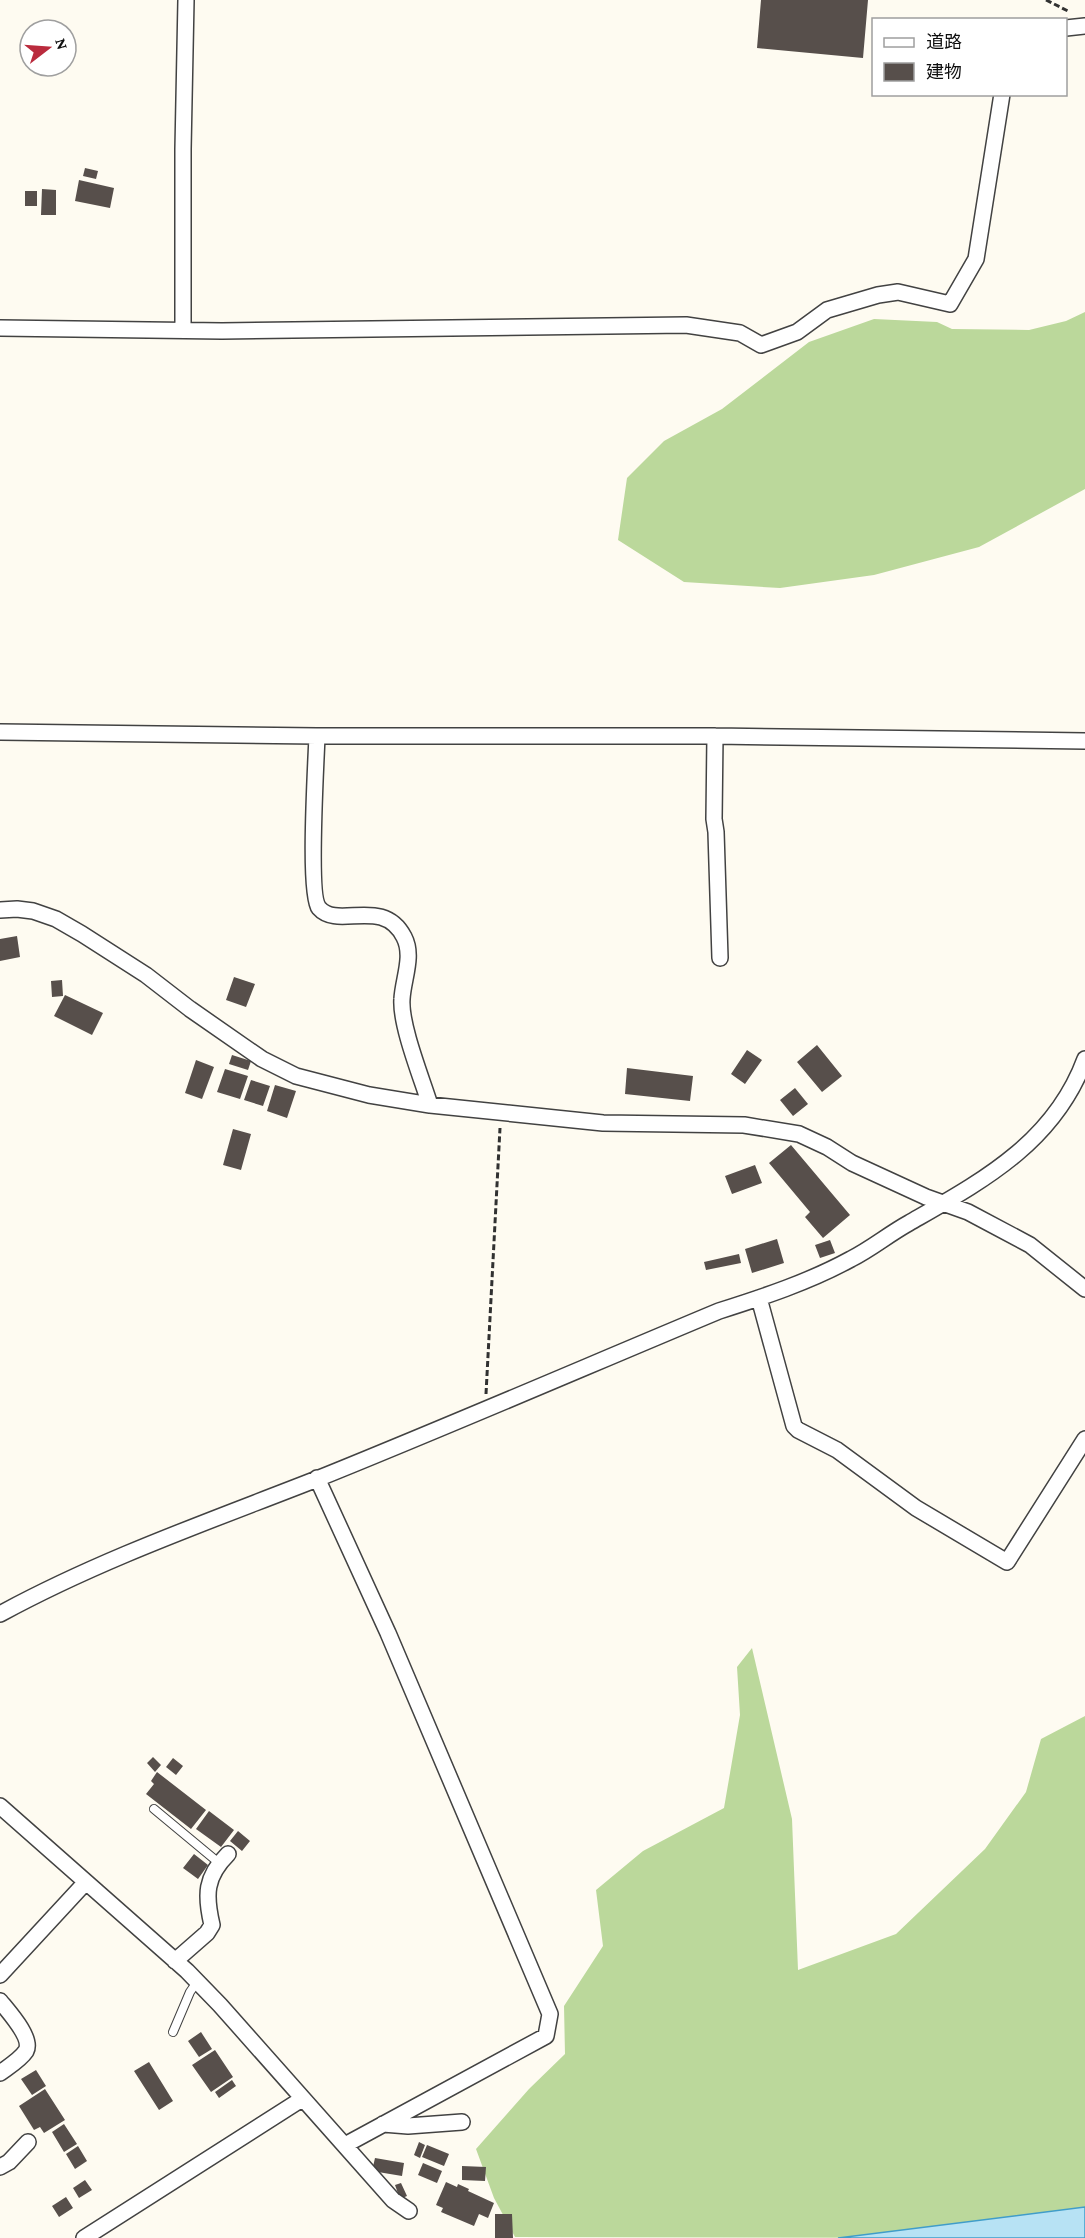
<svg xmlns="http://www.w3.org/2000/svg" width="1085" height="2238" viewBox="0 0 1085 2238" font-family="'Crimson Pro','Noto Sans JP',serif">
	<rect width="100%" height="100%" fill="#fefbf1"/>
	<path fill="#bbd89b" d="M1085,312V489L979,547L874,575L780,588L684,582L618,540L627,478L664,441L722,409L809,342L874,319L937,322L952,329L1029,330L1066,321Z
		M752,1648L792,1819L798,1970L896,1934L985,1849L1026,1792L1041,1739L1085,1716V2223L988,2238L515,2237L494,2198L476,2149L529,2089L565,2054L564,2006L603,1946L596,1890L643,1851L724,1808L740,1715L737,1667Z"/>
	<path fill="#b7e2f4" stroke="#409dc9" stroke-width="1.5" d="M1085,2207V2238H838Z"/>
	<path fill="#574f4b" d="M761,0H868L863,58L757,48Z
		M85,168L98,171L96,179L83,176Z
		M79,180L114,188L110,208L75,201Z
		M42,189L56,190V215H41Z
		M25,191H37V206H25Z
		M17,936L20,957L0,961V939Z
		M234,977L255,984L246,1007L226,1000Z
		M62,980L63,996L52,997L51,981Z
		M65,995L103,1013L92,1035L54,1016Z
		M817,1045L842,1076L822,1092L797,1062Z
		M747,1050L762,1060L745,1084L731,1074Z
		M232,1055L251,1061L248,1070L229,1064Z
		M196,1060L214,1067L202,1099L185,1093Z
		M627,1068L693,1076L690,1101L625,1094Z
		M225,1069L248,1076L240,1099L217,1092Z
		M251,1080L270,1086L263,1106L244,1100Z
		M275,1085L296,1091L287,1118L267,1111Z
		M795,1088L808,1104L793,1116L780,1100Z
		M233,1129L251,1134L241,1170L223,1165Z
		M791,1145L850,1215L823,1238L805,1217L810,1212L769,1163Z
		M755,1165L762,1183L732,1194L725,1176Z
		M777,1239L784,1263L752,1273L745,1249Z
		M830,1240L835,1253L820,1258L815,1245Z
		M739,1254L741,1263L706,1270L704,1262Z
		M153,1757L161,1765L155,1772L147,1763Z
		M173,1758L183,1766L176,1775L166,1767Z
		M157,1772L206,1810L191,1829L146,1794L154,1784L151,1781Z
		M209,1811L234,1830L221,1847L196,1829Z
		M238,1831L250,1841L242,1851L230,1841Z
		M194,1854L208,1865L198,1879L183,1868Z
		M201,2032L212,2049L199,2057L188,2041Z
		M215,2050L233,2077L211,2092L192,2065Z
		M149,2062L173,2101L159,2110L134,2071Z
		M36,2070L46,2086L32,2095L21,2079Z
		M232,2080L236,2086L219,2098L215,2092Z
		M45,2089L65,2120L44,2133L40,2127L34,2130L19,2106Z
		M64,2124L77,2144L64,2152L52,2132Z
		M419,2142L425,2145L420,2158L414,2155Z
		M427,2145L449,2154L444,2166L422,2157Z
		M78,2146L87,2161L75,2169L66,2154Z
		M375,2158L404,2163L402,2176L372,2171Z
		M423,2163L442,2171L437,2183L418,2175Z
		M462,2166L486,2167L485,2181L462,2180Z
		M85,2180L92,2190L79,2198L73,2188Z
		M446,2182L457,2187L458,2184L469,2189L468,2191L494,2203L488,2218L479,2214L474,2226L441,2212L443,2208L436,2205Z
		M401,2183L407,2196L400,2199L395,2185Z
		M66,2197L73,2208L59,2217L52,2206Z
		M495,2214H512L513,2238H495Z"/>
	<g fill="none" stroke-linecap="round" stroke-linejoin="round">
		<defs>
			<path id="lane" d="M154,1809L219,1863
				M173,2032L190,1992L197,1982"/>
			<path id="street" d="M1066,28L1085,26
				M0,328L222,331L686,325L740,333L761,345L797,332L827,310L878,295L898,292L950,304L976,259L1002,94
				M183,330V149L186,0
				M0,732L317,736H715L1085,741
				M317,736C316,763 308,895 319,908C338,930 383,896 404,937C414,956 403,979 402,999C400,1025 422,1079 430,1105
				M715,736L714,819L716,832L720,958
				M0,910L17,909L33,911L56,919L82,934L146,975L190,1009L262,1059L296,1076L369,1095L430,1105L603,1123L744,1125L799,1134L827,1147L852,1163L926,1197L968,1212L1030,1245L1085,1289
				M759,1298L794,1426L798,1430L837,1450L916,1508L1007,1562L1085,1439
				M317,1478L388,1633L550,2014L546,2036L345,2145
				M0,1614C101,1559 210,1521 317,1479C451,1425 585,1367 719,1311C763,1297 809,1282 851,1259C871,1249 889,1234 909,1223C982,1181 1054,1143 1085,1059
				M0,1806L187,1971L220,2005L393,2200L409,2211
				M175,1961L207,1933L212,1925C205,1895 205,1877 228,1854
				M0,1975L85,1883
				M0,2001C8,2011 33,2038 26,2051C20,2060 8,2067 0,2073
				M383,2124L408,2126L462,2122
				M0,2167L9,2162L28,2142
				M84,2238L302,2099"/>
		</defs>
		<use href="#lane" stroke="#424242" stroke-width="10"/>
		<use href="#street" stroke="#424242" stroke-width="18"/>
		<path stroke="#313131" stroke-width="3" stroke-dasharray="6 3" stroke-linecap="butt" d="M1046,0L1070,12
			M486,1394L500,1128"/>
		<use href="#lane" stroke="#fff" stroke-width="8"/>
		<use href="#street" stroke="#fff" stroke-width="15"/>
	</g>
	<rect x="872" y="18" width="195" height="78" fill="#ffffff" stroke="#9f9f9f" stroke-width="1.5"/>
	<rect x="884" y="38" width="30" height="9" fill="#ffffff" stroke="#9f9f9f" stroke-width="1.5"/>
	<text x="926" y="48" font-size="18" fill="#0f0f0f">道路</text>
	<rect x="884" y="63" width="30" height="18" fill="#574f4b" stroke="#9f9f9f" stroke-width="1.5"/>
	<text x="926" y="78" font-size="18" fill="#0f0f0f">建物</text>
	<g transform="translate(48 48) rotate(73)"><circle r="28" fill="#ffffff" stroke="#9f9f9f" stroke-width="1.5"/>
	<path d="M0-4.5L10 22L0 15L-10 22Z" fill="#ba2b3d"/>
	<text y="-9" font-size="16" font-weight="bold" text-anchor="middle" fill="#0f0f0f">N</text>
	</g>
</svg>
